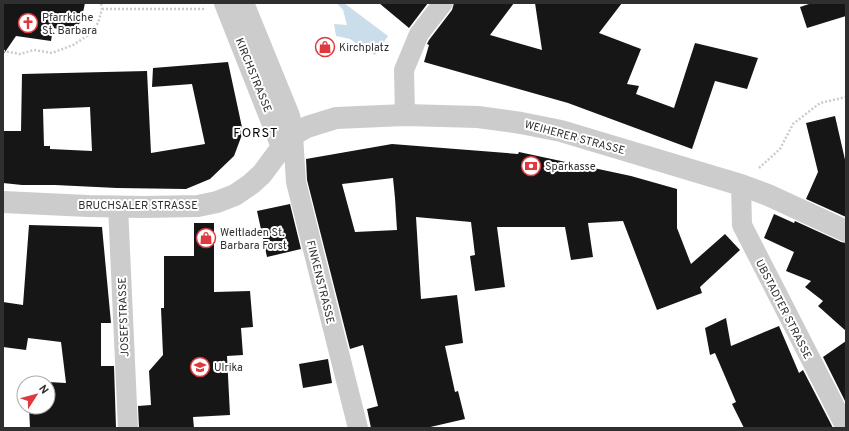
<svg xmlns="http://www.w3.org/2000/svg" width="849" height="431" viewBox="0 0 849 431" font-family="Overpass,sans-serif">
	<rect width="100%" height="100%" fill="#fff"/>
	<path fill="#caddeb" d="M337,3H344L388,36L375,55L350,39L336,36L334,24L347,25L343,10Z"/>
	<path fill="#161616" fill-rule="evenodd" d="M3,3H85L81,22L71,31L53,28L51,41L16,36L3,55Z
		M379,3H428L409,28Z
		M454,3H514L490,35L542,50L535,3H622L599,33L641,49L627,84L639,86L636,94L674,108L695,43L758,58L747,89L715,81L692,149L568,103L424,62L429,45L427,44L429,40L452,10Z
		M812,3H846V16L807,28L800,7Z
		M228,62L243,132L234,156L210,179L186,189L117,188L55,185H22L3,183V131H21L22,74L147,71L151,153L205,144L192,84L152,87L153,68ZM90,107L92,151L50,149V146H44L43,109Z
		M835,116L846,164V217L806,199L818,172L806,123Z
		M392,144L518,154L519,152L631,176L677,189V228L691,264L725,234L740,250L700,287L702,293L657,310L623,221L588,223L593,257L571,260L565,227H497L505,287L475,291L470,256L475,255L471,222L416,217L421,299L457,295L463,343L445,346L455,392L458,391L465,419L426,428H371L367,409L378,406L363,345L350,349L307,180L306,159ZM393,178L395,198L397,230L355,232L342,184Z
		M290,204L301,249L267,257L257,211Z
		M774,214L794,223L795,221L841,242L846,243V331L818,306L823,301L805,287L811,281L786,271L794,252L764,238Z
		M194,223H214V292L250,291L253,327L241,328L243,355L227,356L230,415L193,417L194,428H139L138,406L151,405L149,371L163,355L161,308H164V256H194Z
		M29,225L102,227L111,323H101V366H114L116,428H30L29,407H48V383H30V381L66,383L61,342L28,338L26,350L3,347V302L23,305Z
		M726,318L731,346L779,326L799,373L803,370L833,428H744L732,404L736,402L715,353L710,355L705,328Z
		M846,341V403L823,357Z
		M328,359L332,383L303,388L299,364Z"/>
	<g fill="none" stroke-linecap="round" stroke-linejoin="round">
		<path stroke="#ccc" stroke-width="2.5" stroke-dasharray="2 2" stroke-linecap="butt" d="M102,9H204
			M3,51L20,54L34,50L52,53L73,45L87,36L98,23L102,9L101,3
			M759,168L780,149L793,124L820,103L846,97"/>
		<path stroke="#ccc" stroke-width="20" d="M405,115L404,70L419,34L443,3
			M293,135L296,182L358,428
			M741,185L742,225L846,428
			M118,206L128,428"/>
		<path stroke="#ccc" stroke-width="22" d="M225,3L282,147
			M243,3L289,116L293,135
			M3,202L88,206L143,207L198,206L217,202L235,195L251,184L262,174L282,147L293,135L307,127L336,118L405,115L478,117L521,123L561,131L741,185L768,195L846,231"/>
	</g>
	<defs>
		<symbol id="church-ring" viewBox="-11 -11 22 22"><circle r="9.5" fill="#fff" stroke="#df383e" stroke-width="1.5"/><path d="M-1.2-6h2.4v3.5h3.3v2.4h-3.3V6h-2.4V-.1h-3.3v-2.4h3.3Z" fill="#df383e"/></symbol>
		<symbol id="shop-ring" viewBox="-11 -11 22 22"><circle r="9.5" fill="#fff" stroke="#df383e" stroke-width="1.5"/><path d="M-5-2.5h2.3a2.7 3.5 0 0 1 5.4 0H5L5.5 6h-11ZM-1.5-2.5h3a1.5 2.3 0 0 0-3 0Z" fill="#df383e"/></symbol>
		<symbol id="bank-ring" viewBox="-11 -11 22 22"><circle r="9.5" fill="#fff" stroke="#df383e" stroke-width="1.5"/><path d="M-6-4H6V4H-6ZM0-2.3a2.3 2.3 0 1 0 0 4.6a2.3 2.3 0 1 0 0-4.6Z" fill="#df383e"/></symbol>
		<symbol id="school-ring" viewBox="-11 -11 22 22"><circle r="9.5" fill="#fff" stroke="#df383e" stroke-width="1.5"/><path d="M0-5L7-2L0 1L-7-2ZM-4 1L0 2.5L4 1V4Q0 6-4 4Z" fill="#df383e"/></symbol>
	</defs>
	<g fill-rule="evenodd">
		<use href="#church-ring" x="17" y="12" width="22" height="22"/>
		<use href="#shop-ring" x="314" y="36" width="22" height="22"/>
		<use href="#bank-ring" x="520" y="155" width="22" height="22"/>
		<use href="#shop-ring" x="195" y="227" width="22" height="22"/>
		<use href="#school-ring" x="189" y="356" width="22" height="22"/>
	</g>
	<g text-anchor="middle" stroke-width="4" stroke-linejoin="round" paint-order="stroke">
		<g font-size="11" fill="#2f2f2f" stroke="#fff" text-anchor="start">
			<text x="42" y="21">Pfarrkiche<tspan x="42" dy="13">St. Barbara</tspan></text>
			<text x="339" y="51">Kirchplatz</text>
			<text x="545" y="170">Sparkasse</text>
			<text x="220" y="236">Weltladen St.<tspan x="220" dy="13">Barbara Forst</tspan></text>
			<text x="214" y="371">Ulrika</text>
		</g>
		<g font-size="11" fill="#2f2f2f" stroke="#fff">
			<text transform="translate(254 75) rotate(68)" y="4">KIRCHSTRASSE</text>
			<text transform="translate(575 137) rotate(15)" y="4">WEIHERER STRASSE</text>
			<text x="138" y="209">BRUCHSALER STRASSE</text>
			<text transform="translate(321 282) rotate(76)" y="4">FINKENSTRASSE</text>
			<text transform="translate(784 309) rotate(63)" y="4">UBSTADTER STRASSE</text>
			<text transform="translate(123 317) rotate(-92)" y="4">JOSEFSTRASSE</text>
		</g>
		<g font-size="13" letter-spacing="1" fill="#000" stroke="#fff">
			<text x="256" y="137">FORST</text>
		</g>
	</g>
	<rect width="849" height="431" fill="none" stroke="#2f2f2f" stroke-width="8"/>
	<g transform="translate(36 395) rotate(54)"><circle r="19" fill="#ffffff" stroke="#acacac"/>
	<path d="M0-3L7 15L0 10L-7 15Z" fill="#df383e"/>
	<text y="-6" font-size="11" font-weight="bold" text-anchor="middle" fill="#2f2f2f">N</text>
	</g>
</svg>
